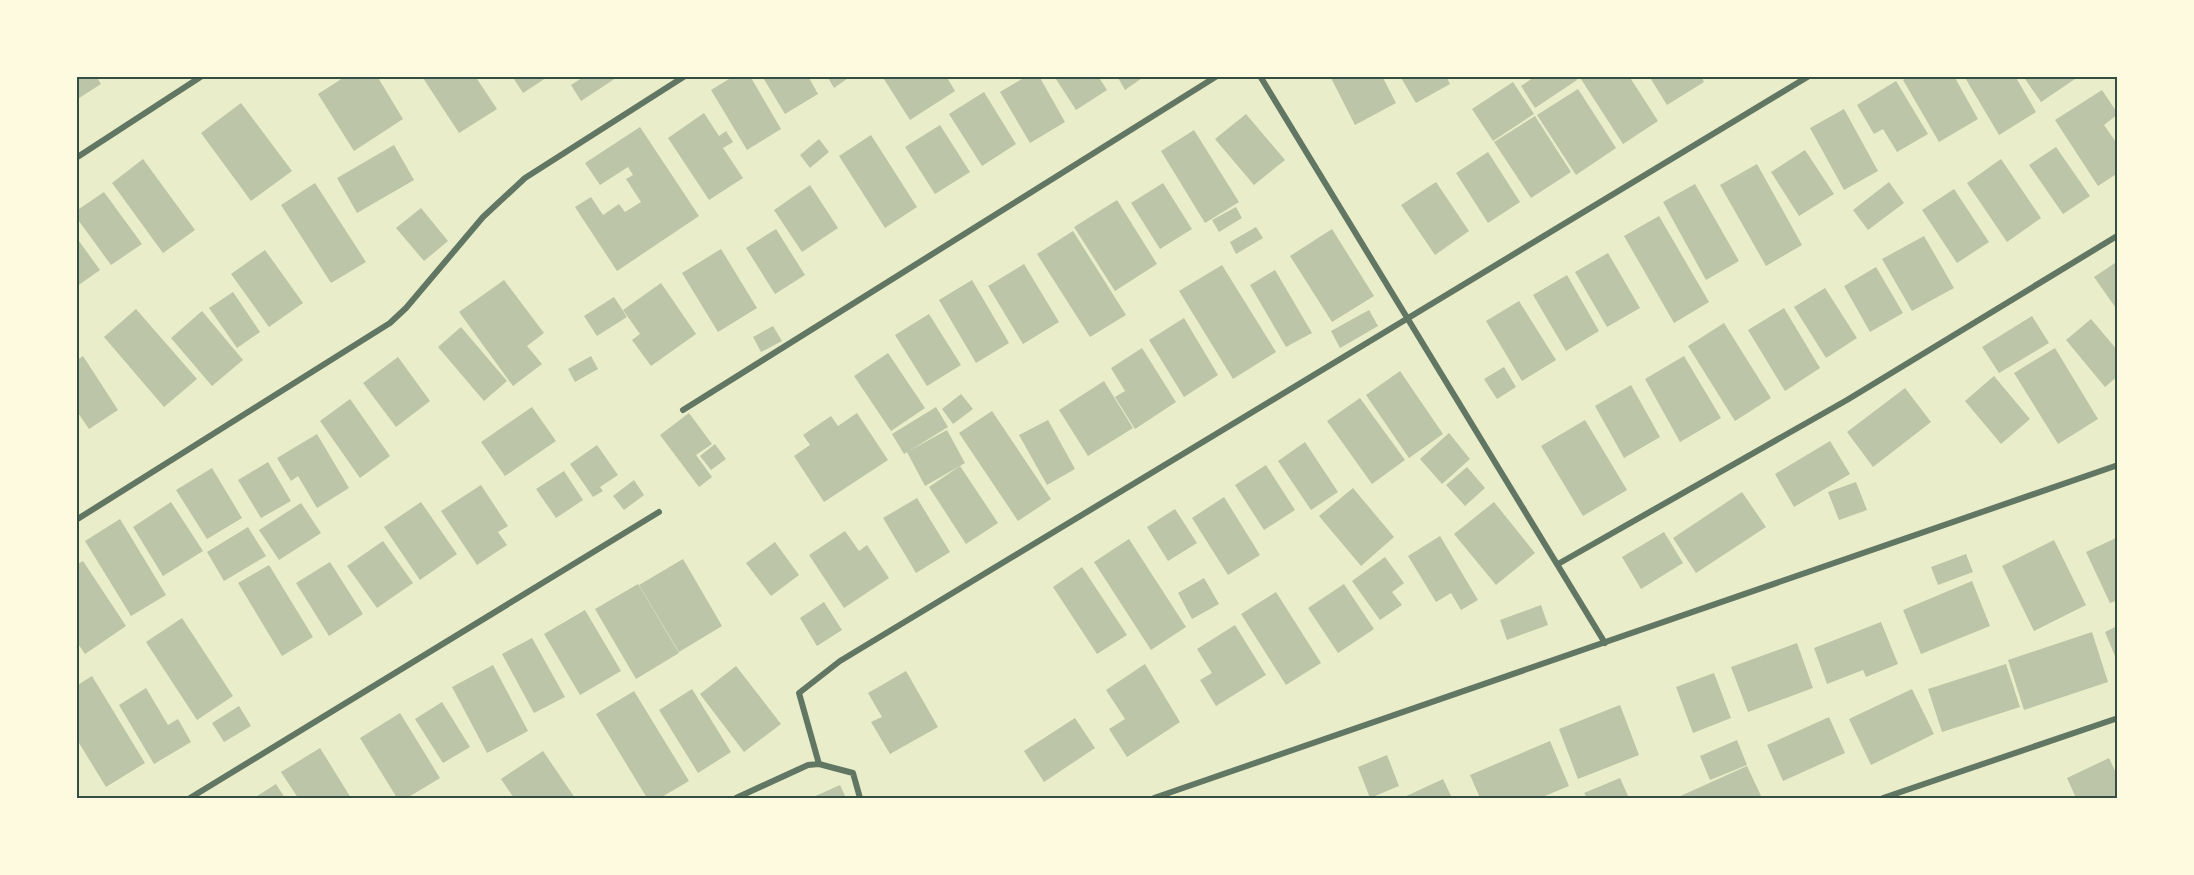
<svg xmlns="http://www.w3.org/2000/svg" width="2194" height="875" viewBox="0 0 2194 875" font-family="'Noto Serif',serif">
	<rect width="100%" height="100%" fill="#e9edc9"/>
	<path fill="#bcc5a7" d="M76,76H96L101,84L76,100Z
		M346,76H377L403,119L354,151L318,94Z
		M426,76H475L497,109L459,133L423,78Z
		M512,76H549L523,93Z
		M585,76H619L581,101L571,85Z
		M734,76H750L781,129L747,150L711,90Z
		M762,76H808L818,94L785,114Z
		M827,76H851L834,88Z
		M882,76H946L955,91L910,120Z
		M1027,76H1039L1065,122L1030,143L1000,92Z
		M1054,76H1098L1107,90L1076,110Z
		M1117,76H1145L1125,90Z
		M1330,76H1382L1396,103L1355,125Z
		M1400,76H1446L1450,84L1416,103Z
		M1536,76H1574L1577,80L1535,108L1521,86Z
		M1579,76H1629L1658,121L1623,144Z
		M1649,76H1701L1704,82L1667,105Z
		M1910,76H1954L1978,119L1939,142L1903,80Z
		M1964,76H2015L2036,112L1999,135Z
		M2023,76H2074L2075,79L2041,102Z
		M1896,81L1928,134L1897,152L1883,129L1874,134L1857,105Z
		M1513,82L1534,114L1493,141L1472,109Z
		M1578,89L1616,148L1576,175L1537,115Z
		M2102,90L2118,114L2104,125L2118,145V173L2098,186L2055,120Z
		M984,92L1016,144L982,166L949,114Z
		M241,103L292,171L251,201L201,133Z
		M1844,109L1878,171L1844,190L1810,128Z
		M704,113L719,136L726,131L733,142L723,148L743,178L709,200L668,138Z
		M1246,114L1285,160L1254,185L1215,139Z
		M1535,116L1571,172L1531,198L1494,142Z
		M940,125L970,172L935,194L905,147Z
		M640,127L699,216L617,271L575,207L591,197L603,215L619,204L625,212L641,202L626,179L633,175L628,167L600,185L585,163Z
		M1194,130L1239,202L1205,223L1161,151Z
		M871,135L917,207L885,228L839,156Z
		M819,139L829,152L810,168L800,155Z
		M394,145L414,180L357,213L337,178Z
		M2056,147L2090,196L2063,214L2029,165Z
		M1805,150L1834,194L1799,216L1771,172Z
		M1488,152L1520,202L1488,223L1456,173Z
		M143,159L195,230L163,253L112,183Z
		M2001,159L2041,218L2007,242L1967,183Z
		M1757,164L1802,245L1766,266L1720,185Z
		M1436,182L1469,231L1435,255L1401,205Z
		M1889,182L1904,203L1868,230L1853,210Z
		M315,183L366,262L331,283L281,205Z
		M1163,183L1192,229L1160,249L1131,203Z
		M1695,184L1739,261L1706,280L1663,202Z
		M810,185L838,228L802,252L774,210Z
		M1954,189L1989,242L1957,263L1922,210Z
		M104,192L142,244L111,265L76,217V211Z
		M1117,200L1157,264L1115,291L1074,227Z
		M1236,207L1242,218L1219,232L1212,220Z
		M421,208L448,241L424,261L396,228Z
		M1659,216L1709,302L1674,323L1624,236Z
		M1256,227L1263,238L1236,254L1230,242Z
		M776,229L805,275L775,294L746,248Z
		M1332,229L1374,296L1332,322L1290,256Z
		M1073,231L1126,315L1090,337L1037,254Z
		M1924,236L1954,288L1912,311L1882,259Z
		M76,237L100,270L76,287Z
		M721,249L757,308L718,332L682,273Z
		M265,250L303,303L269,327L231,274Z
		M1608,253L1640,308L1607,327L1575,272Z
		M2118,261V311L2094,277Z
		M1024,264L1059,322L1023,344L988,286Z
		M1222,265L1276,352L1233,379L1179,291Z
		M1876,267L1903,313L1870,332L1844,286Z
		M1275,270L1312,333L1286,347L1250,285Z
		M1567,275L1599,331L1566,351L1533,295Z
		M504,280L544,333L527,346L542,364L513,386L459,312Z
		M972,280L1009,343L976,363L939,300Z
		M661,283L696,334L651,366L632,340L640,334L623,310Z
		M1825,288L1857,338L1826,358L1794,307Z
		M233,292L260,332L237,348L209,308Z
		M614,297L627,317L597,336L584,316Z
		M1519,301L1556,360L1522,381L1486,321Z
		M1784,308L1820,368L1785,391L1748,330Z
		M136,309L197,379L164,407L104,337Z
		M1369,310L1378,326L1340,348L1331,331Z
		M202,311L243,360L212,386L171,338Z
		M929,314L961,365L927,386L895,335Z
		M2032,316L2049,343L1999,373L1982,347Z
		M1184,318L1218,375L1184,397L1149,340Z
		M2091,319L2118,351V376L2105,387L2066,340Z
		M1724,323L1771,398L1735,421L1688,346Z
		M773,326L782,341L761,352L753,337Z
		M461,327L507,381L484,401L438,347Z
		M1142,348L1176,402L1135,429L1115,397L1125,391L1111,368Z
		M2055,348L2098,419L2058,444L2014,373Z
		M888,353L925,408L891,431L854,376Z
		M83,356L118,410L89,429L76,410V361Z
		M591,356L598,369L575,382L568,369Z
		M1684,356L1721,418L1680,442L1645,379Z
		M398,357L430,401L396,427L363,383Z
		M1504,367L1516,387L1497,399L1484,379Z
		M1400,371L1443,434L1409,458L1366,395Z
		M1994,376L2030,419L2001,444L1965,401Z
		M1104,381L1133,428L1088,456L1059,410Z
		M1631,385L1660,437L1624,458L1595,406Z
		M1905,388L1931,422L1873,467L1847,432Z
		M961,394L973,409L953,424L942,409Z
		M1360,398L1405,460L1372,484L1327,421Z
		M350,399L390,456L360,478L320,421Z
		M532,407L556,441L505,476L481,442Z
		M936,407L948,427L904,454L892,434Z
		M992,411L1051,499L1018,521L959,433Z
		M689,413L712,444L696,455L712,477L699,487L660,435Z
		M857,413L888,460L824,502L794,456L810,445L803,435L831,416L838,426Z
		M1048,420L1075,469L1047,485L1019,435Z
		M1585,420L1627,490L1583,516L1541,446Z
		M947,430L965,463L925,486L907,452Z
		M1449,433L1470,459L1442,484L1420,459Z
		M317,434L349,488L317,508L298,476L291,481L277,458Z
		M1830,441L1850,474L1794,507L1775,474Z
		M1305,442L1338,492L1311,510L1278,461Z
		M715,444L726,459L711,470L700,456Z
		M597,445L618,475L600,487L603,491L593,497L570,464Z
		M268,462L291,501L261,518L238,480Z
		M1266,465L1295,510L1264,530L1235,485Z
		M960,466L998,523L966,544L929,487Z
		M1467,467L1485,488L1465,506L1446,485Z
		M212,468L242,518L207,539L176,490Z
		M564,471L583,500L556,518L536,489Z
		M634,480L644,495L624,510L613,496Z
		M1856,482L1867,510L1839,520L1828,492Z
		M481,485L508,526L498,532L507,545L477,565L441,511Z
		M1353,488L1394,537L1361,566L1319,516Z
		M1742,492L1766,527L1696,573L1673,538Z
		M1224,497L1260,555L1228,575L1192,518Z
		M917,498L950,552L916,573L883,518Z
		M171,502L203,551L163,576L133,527Z
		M421,502L457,554L420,580L384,527Z
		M1494,502L1535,553L1496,585L1454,534Z
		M301,503L321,533L279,560L259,530Z
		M1175,509L1197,543L1168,561L1147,527Z
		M120,519L166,595L131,616L85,541Z
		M248,527L266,556L224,581L207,552Z
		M845,531L859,551L867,545L889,578L844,608L809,555Z
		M1664,532L1683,563L1641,589L1622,557Z
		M1440,536L1478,600L1461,610L1451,593L1436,602L1408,556Z
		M2118,537V600L2110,603L2086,552Z
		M1129,539L1186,627L1151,650L1094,562Z
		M2054,540L2086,605L2034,631L2002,566Z
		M383,541L413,583L377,608L347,566Z
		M775,542L799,575L771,596L746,563Z
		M1966,554L1973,572L1938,585L1931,567Z
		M1385,557L1404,583L1392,592L1402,605L1380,620L1352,581Z
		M683,559L722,626L679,652L639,585Z
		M83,561L126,626L85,654L76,641V565Z
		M330,562L363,614L329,636L296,583Z
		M269,565L313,637L282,656L238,583Z
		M1082,567L1127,635L1097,654L1053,587Z
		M1204,578L1219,604L1192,619L1178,593Z
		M1972,581L1990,626L1921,654L1903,610Z
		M638,584L679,653L636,679L595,609Z
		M1344,584L1374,629L1338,653L1308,608Z
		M1276,592L1321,663L1286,685L1241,614Z
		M824,602L842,630L817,646L800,618Z
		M1541,605L1548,625L1507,640L1500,620Z
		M585,610L621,671L580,695L544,634Z
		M182,618L233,696L197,720L146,642Z
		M1881,622L1898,664L1866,677L1863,670L1827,684L1814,648Z
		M1235,625L1266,675L1216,706L1200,680L1212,673L1197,649Z
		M2117,626V661L2105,632Z
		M2092,632L2108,682L2024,710L2008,660Z
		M532,638L565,697L534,713L502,654Z
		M1797,643L1813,688L1748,712L1731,667Z
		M1145,664L1180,722L1127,757L1109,729L1125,719L1106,690Z
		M2006,664L2020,707L1942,732L1928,689Z
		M493,665L528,731L487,753L452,687Z
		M736,666L781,724L744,752L700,694Z
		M906,671L938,727L890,754L871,722L882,717L868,693Z
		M1714,673L1731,718L1693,733L1676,687Z
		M92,676L145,763L106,787L76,738V686Z
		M146,688L168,725L178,719L191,742L154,764L119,705Z
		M692,689L731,752L698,773L659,710Z
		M1912,689L1934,734L1871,765L1849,719Z
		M634,691L689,781L660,798H647L596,714Z
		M442,702L470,747L443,763L415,719Z
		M1620,705L1639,755L1578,779L1559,729Z
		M239,706L251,726L224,742L212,723Z
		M400,713L440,778L407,798H397L360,738Z
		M1829,717L1845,753L1783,781L1767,745Z
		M1075,718L1095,748L1044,782L1024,751Z
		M1737,740L1747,765L1710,780L1700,756Z
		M1550,741L1569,786L1540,798H1480L1470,775Z
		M320,748L351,798H298L281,772Z
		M543,751L575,798H514L501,779Z
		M1387,755L1399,786L1370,798L1358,767Z
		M2109,758L2118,777V798H2076L2067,778Z
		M1747,766L1762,798H1676Z
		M1620,778L1629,798H1587L1584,793Z
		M1443,779L1452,798H1402Z
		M276,784L285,798H254Z
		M840,785L846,798H811Z"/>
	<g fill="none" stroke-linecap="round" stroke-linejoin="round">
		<path stroke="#617663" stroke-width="6" d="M1260,76L1605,643
			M76,158L202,76
			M683,410L1217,76
			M76,520L390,323L406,308L483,217L525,178L685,76
			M1558,564L1847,400L2117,236
			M819,764L799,693L840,661L1809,76
			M190,798L659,512
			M736,798L808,765L819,764L853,773L860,798
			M1154,798L2118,465
			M1883,798L2118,718"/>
	</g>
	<rect width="2194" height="875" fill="none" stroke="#fefae0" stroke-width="156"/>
	<rect x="78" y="78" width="2038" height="719" fill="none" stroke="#344e41" stroke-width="2"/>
</svg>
